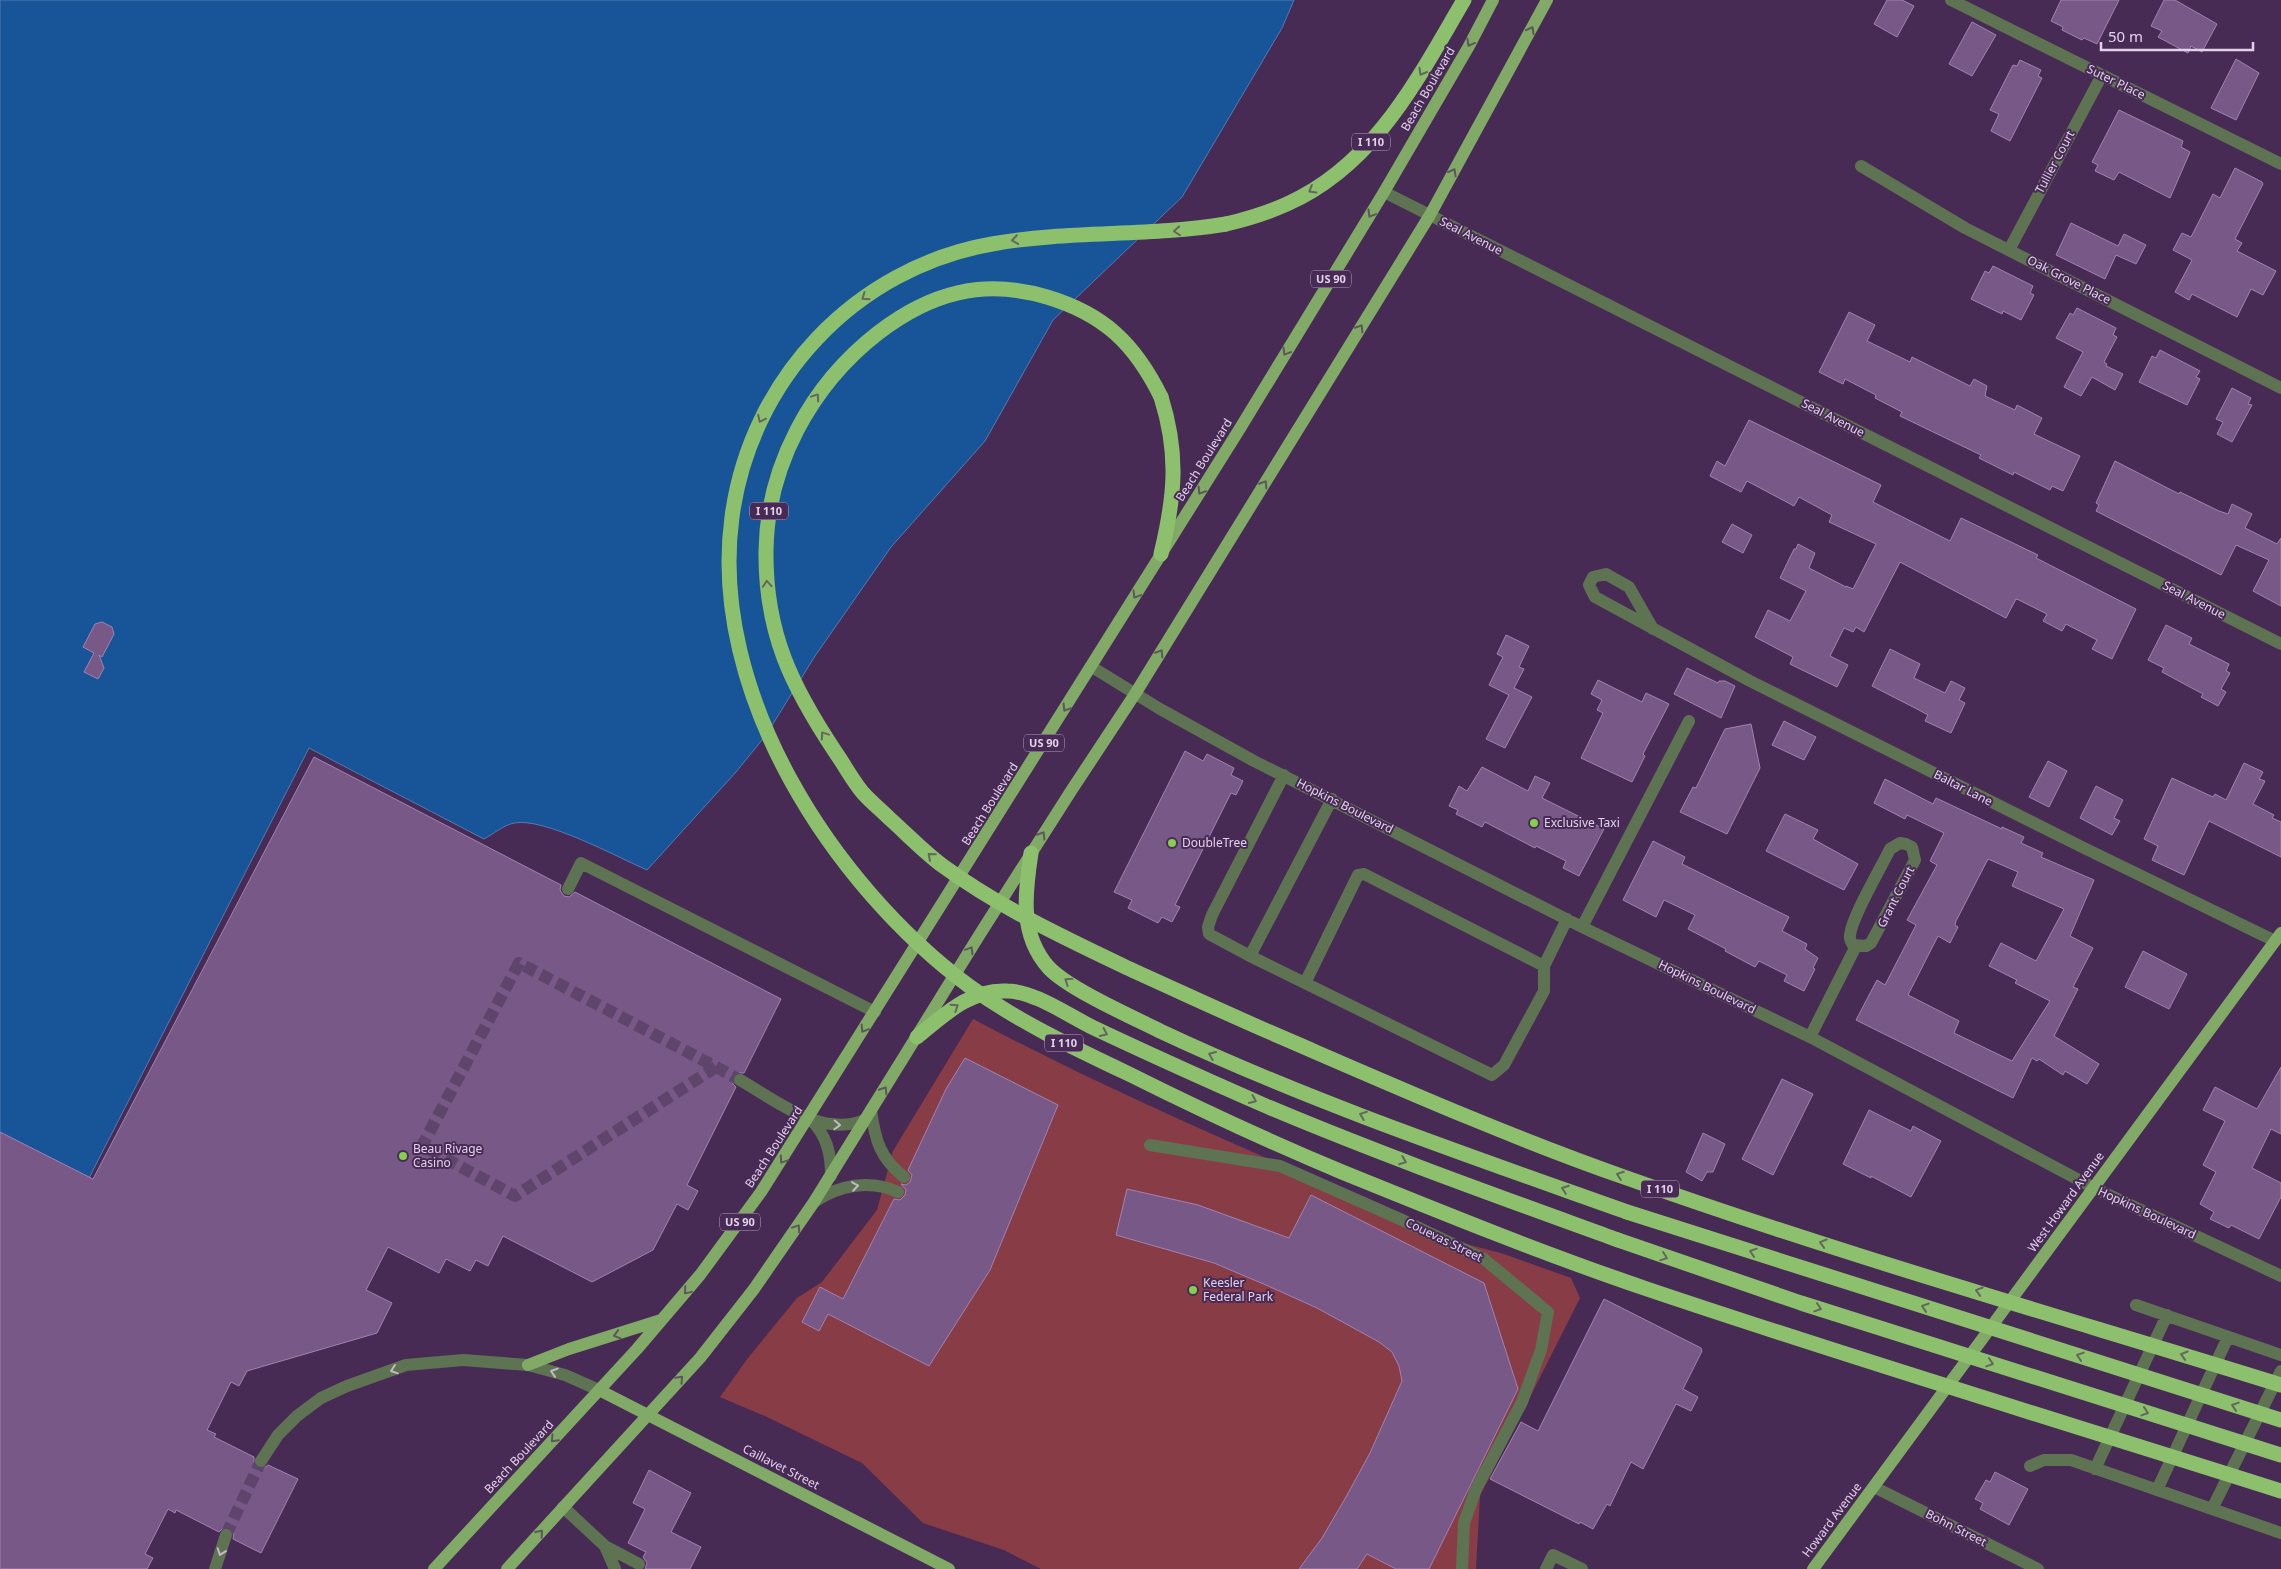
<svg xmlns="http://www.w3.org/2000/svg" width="2281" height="1569" viewBox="0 0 2281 1569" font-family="'Noto Sans',sans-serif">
	<rect width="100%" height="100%" fill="#482b55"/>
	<path fill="#883d46" d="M973,1019C1131,1103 1296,1170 1459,1242L1504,1254L1571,1278L1580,1298L1480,1496L1476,1569H1041L1004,1550L923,1523L862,1463L767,1417L720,1397L748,1358L797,1298L822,1282L877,1210L893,1151Z"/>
	<path fill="#185498" stroke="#557ab1" d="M0,0H1294L1282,28L1182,197L1053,320L985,441L891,547L815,656L766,735L736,772L647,870C617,857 544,817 514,823C504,825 493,834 484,839L309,748L0,1352Z"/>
	<path fill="#775886" stroke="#a282b2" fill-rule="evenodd" d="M1887,0H1902L1914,6L1897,37L1874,24Z
		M2061,0H2119L2097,44L2084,38L2082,40L2062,30L2063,27L2051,21Z
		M2164,0H2175L2217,24L2202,52L2191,46L2188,53L2158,37L2162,31L2151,26Z
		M1972,22L1996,35L1972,76L1949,64Z
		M2236,59L2259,73L2236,120L2211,108Z
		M2020,60L2041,70L2038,76L2042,78L2010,141L1991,131L1999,114L1990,110L2013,65L2017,66Z
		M2119,110L2183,141L2181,147L2190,152L2170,198L2119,172L2114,180L2095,171L2098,165L2092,162Z
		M2235,168L2262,182L2263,184L2235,239L2242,243L2237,251L2276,271L2263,295L2251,289L2237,317L2192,294L2189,300L2175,292L2192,260L2173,250L2182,233L2191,237L2213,194L2220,198Z
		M2071,223L2118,246L2124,234L2146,245L2136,264L2116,255L2105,279L2056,255Z
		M1993,266L2033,286L2030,293L2034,295L2021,320L2003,311L2002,314L1971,299L1985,271L1989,273Z
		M2077,308L2116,328L2113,335L2117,337L2104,362L2107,364L2106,366L2123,374L2115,390L2092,377L2081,396L2064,387L2083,352L2056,338L2070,313L2073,315Z
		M1849,312L1875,325L1867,341L1910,362L1912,357L1970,386L1974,379L1987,386L1985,396L2015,410L2017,405L2042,418L2034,434L2080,456L2063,491L2052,486L2050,490L2014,472L2013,475L1979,458L1981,455L1900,416L1902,412L1875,398L1876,395L1845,379L1843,384L1819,372Z
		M2160,350L2200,371L2196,377L2200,379L2187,405L2139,382L2152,356L2156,358Z
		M2232,388L2251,398L2248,404L2252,405L2232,442L2217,434L2223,422L2216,419Z
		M1749,420L1881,485L1873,502L1950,541L1961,518L2038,555L2036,558L2136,609L2112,659L2092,649L2097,640L2066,624L2062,631L2043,621L2047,614L2019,600L2016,599L2006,618L1900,562L1864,632L1856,627L1853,632L1844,628L1830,656L1848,665L1837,687L1790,664L1793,657L1755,637L1768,610L1790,621L1806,591L1780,578L1794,549H1796L1798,544L1815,553L1809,568L1846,587V586L1853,589L1876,544L1829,522L1832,515L1799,497L1794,506L1747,481L1741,492L1710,476L1717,461L1725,466Z
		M2115,461L2179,494L2180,492L2219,511L2228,514L2232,504L2252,514L2245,528L2277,544L2281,538V606L2253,591L2269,560L2236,545L2221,575L2096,511L2099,505L2096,503Z
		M1732,524L1752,535L1743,553L1722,542Z
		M102,622L112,627L114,634L102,657L99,655L104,668L98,679L84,672L94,653L83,647L95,624Z
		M2166,625L2192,638L2189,644L2229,664L2226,671L2230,673L2221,689L2226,692L2218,706L2201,697L2203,694L2162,672L2164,668L2148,660Z
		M1506,635L1529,646L1519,667L1524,669L1514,688L1532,697L1505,748L1486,739L1509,695L1489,685L1503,657L1497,654Z
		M1890,649L1920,664L1914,678L1945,693L1951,681L1965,688L1959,700L1965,703L1951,733L1925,721L1928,715L1917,709L1872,686Z
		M1687,668L1718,683L1719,681H1725L1735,686L1721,718L1674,694Z
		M1598,680L1642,702L1646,693L1669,704L1643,754L1645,756L1632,782L1581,758L1603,713L1597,710L1602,700L1591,694Z
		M1784,721L1816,737L1804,760L1772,745Z
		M1751,724L1760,768L1727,834L1680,812L1693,787L1696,788L1725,729Z
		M1185,751L1203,761L1207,754L1234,768L1231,775L1243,781L1236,795L1231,793L1175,905L1180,907L1172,922L1162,917L1158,923L1128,908L1132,900L1114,892Z
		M314,757L561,885L560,890L564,896L569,897L575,892L781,999L744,1073H736L733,1076V1084L736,1087L687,1185L698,1191L688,1210L677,1204L653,1250L592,1282L503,1236L488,1266L476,1260L470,1271L446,1259L439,1273L388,1247L366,1290L392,1303L377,1333L247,1371L239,1386L231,1382L207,1430L216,1434L214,1437L254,1457V1464L257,1468H264L268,1465L298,1479L261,1553L233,1539L234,1533L229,1527H224L219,1532L176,1510L175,1513L168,1509L145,1554L153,1558L147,1569H0V1132L93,1179Z
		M2048,761L2067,771L2049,807L2029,797Z
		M2244,763L2263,772L2259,779L2265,781L2253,804L2274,815L2272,818L2281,822V857L2209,821L2184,875L2152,860L2158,846L2144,839L2172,778L2213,797L2215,794L2226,800Z
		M1482,767L1528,791L1535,776L1550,783L1542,798L1604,829L1579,876L1563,868L1566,861L1536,846L1535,848L1485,822L1482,827L1456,814L1458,810L1449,806L1459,786L1467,791Z
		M1885,779L1933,804L1936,798L2002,829V827L2024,837L2021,843L2043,853L2041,857L2094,880L2070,936L2093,948L2073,987L2078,989L2054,1036L2099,1064L2087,1084L2065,1071L2063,1075L2039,1059L2037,1061L2032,1058L2013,1098L1856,1020L1877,980L1885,985L1916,925L1907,920L1937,865L1930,861L1944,833L1907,815L1905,819L1874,803ZM1988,859L2018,872L2012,886L2064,909L2036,961L2001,943L1989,966L2017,980L2015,983L2050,1001L2012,1061L1954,1033L1959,1021L1908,995L1938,936L1950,943L1958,927L1955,925L1956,921Z
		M2096,786L2123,800L2114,818L2120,821L2112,835L2080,818Z
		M1785,814L1818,830L1813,839L1858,864L1844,890L1766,851Z
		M1653,841L1685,857L1682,864L1789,917L1782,931L1807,944L1805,949L1818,958L1813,968L1815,969L1804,991L1784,981L1787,975L1759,961L1755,967L1725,951L1726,949L1688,929L1695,915L1664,900L1656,917L1623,900Z
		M2143,951L2187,974L2169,1009L2125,987Z
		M965,1058L1058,1105L990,1270L929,1366L828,1314L819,1331L802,1322L820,1287L843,1299L894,1199L900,1200L905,1195L906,1190L901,1184L906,1185L910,1182L912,1175L908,1170L946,1089Z
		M2281,1067V1134L2271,1129L2252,1168L2281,1183V1197L2259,1239L2231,1225L2229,1228L2210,1219L2214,1212L2200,1204L2216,1172L2203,1165L2225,1121L2203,1110L2215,1087L2257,1109Z
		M1782,1079L1813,1094L1773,1175L1742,1159Z
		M1869,1110L1911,1131L1913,1126L1941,1141L1911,1197L1871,1176V1178L1843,1164Z
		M1703,1133L1725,1144L1713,1172H1707L1702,1181L1686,1172Z
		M1127,1189L1198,1205L1289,1238L1311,1195L1484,1283L1518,1389L1429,1569H1396L1367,1554L1357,1569H1299L1322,1538L1346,1497L1370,1453L1402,1381L1399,1366L1392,1352L1379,1342L1317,1308L1266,1285L1214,1263L1116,1235Z
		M1604,1299L1701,1348L1702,1351L1683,1389L1698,1397L1691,1411L1676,1404L1643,1469L1631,1462L1610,1506L1607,1504L1593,1529L1580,1522L1579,1524L1490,1479L1521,1422L1538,1431Z
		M649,1470L691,1493L671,1532L701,1547L690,1569H645L647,1563L643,1557L646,1552L628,1543L645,1509L633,1503Z
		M1995,1472L2028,1489L2009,1525L1980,1509L1983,1503L1975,1499L1986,1480L1990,1482Z"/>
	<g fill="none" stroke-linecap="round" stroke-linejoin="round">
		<path stroke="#5f446c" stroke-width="12" stroke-dasharray="12 6" stroke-linecap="butt" d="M716,1067L515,1196L422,1146L519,963L716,1067L740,1080
			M226,1535L261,1461"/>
		<path stroke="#5e7351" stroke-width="12" d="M1951,0L2281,164
			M1861,166L1965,228L2281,388
			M1384,192L2281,644
			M2009,250L2102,75
			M1653,629L1629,587L1606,574L1593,577L1589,585L1595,597L1750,681L2082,847L2275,941
			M1092,667L1160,709L1254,761L1582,927L1810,1037L2094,1188L2281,1276
			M1284,775L1212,915L1208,927L1209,934L1250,956L1332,799
			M1900,843L1906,844L1912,847L1915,860L1871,943L1866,946L1853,945C1851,942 1849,939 1850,935C1852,916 1881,868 1890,849Z
			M568,889L581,863L875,1012
			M1582,927L1689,721
			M1250,956L1492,1075L1504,1065L1544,991V966L1567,919
			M1305,983L1358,875L1364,874L1544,966
			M1810,1037L1856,946
			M740,1080C777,1101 821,1138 865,1120
			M871,1110C875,1140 880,1158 904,1177
			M809,1118C827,1135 831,1153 831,1176
			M1150,1145L1280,1166L1400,1219L1484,1259L1548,1312L1541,1350L1522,1402L1476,1489L1464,1523L1462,1569
			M814,1202C839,1185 870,1179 898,1192
			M2136,1305L2281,1355
			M261,1461L278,1435L297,1416L321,1398L347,1386L406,1365L463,1360L528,1365L565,1375L599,1390
			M2030,1466L2044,1460H2071L2281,1533
			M2095,1469L2167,1315
			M1874,1487L2038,1569
			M2157,1490L2228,1337
			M563,1507L605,1546L615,1569
			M2212,1509L2281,1371
			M605,1546L639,1564
			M215,1569L226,1535
			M1546,1569L1553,1555L1582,1569"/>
		<path stroke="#80aa66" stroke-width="12" d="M528,1365L569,1349L661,1320
			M599,1390L949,1569
			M434,1569L637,1349L700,1275L761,1192L1239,430L1384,192L1469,46L1493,0
			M507,1569L700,1358L754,1289L814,1202L980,934L1071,791L1135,694L1430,215L1547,0
			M1813,1569L2281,933"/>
		<path stroke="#8dc06d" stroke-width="15" d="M1226,224C1247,219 1267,213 1287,204C1375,165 1418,78 1464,0
			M1161,554C1175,496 1179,454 1161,397
			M1031,853C1025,892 1019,935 1049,968C1069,989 1132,1017 1160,1031C1311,1102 1470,1156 1627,1212
			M917,1037C944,1015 970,989 1007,991C1034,991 1069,1016 1094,1028C1151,1055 1209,1081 1266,1106C1382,1155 1500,1197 1618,1240"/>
		<path stroke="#8dc06d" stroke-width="15" d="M1226,224C1148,237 1069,230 992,244C855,268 750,380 732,517C708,693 833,885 969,986C1019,1022 1074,1048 1129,1074C1199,1109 1270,1142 1342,1172C1443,1213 1544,1254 1647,1289C1857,1360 2070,1424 2281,1491
			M1161,397C1135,344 1104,314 1047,297C983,278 930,293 878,333C811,385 767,466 766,551C765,633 792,687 836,753C845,766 853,781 863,793C871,802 881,810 889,818C907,834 924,852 943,866C1002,909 1069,940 1134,971C1185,994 1236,1018 1288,1040C1399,1088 1510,1137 1624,1177C1840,1254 2062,1317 2281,1385
			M1627,1212L2281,1420
			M1618,1240L1801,1303L2281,1455"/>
	</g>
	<defs><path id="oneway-chevron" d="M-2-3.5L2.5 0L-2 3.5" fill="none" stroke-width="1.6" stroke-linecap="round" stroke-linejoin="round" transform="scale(1.25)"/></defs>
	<g stroke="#5c575b">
		<use href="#oneway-chevron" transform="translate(1531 30) rotate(-62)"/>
		<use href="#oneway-chevron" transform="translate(1470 43) rotate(119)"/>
		<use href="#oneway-chevron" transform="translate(1453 172) rotate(-61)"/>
		<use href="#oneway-chevron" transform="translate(1371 214) rotate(121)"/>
		<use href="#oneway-chevron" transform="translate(1360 328) rotate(-58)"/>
		<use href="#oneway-chevron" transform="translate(1286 352) rotate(121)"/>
		<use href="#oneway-chevron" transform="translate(1264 484) rotate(-58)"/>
		<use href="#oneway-chevron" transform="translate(1201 491) rotate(122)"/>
		<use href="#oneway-chevron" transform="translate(1136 595) rotate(121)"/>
		<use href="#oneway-chevron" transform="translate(1160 653) rotate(-58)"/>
		<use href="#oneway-chevron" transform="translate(1066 708) rotate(122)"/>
		<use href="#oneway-chevron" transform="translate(1042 835) rotate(-58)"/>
		<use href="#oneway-chevron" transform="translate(970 950) rotate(-59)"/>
		<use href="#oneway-chevron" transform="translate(864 1029) rotate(122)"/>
		<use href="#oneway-chevron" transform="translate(884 1090) rotate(-58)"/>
		<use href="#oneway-chevron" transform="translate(783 1160) rotate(124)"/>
		<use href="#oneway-chevron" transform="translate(797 1228) rotate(-56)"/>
		<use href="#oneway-chevron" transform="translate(687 1291) rotate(130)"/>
		<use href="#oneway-chevron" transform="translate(617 1335) rotate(163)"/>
		<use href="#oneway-chevron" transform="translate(680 1379) rotate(-47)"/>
		<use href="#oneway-chevron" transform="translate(554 1439) rotate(133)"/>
		<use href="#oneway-chevron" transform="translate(540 1533) rotate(-48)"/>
	</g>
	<g stroke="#64675f">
		<use href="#oneway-chevron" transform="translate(1422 72) rotate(120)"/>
		<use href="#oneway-chevron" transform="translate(1312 190) rotate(149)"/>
		<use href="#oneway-chevron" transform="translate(1177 231) rotate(175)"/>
		<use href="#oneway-chevron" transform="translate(1015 240) rotate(172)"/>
		<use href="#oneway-chevron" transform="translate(865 297) rotate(145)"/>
		<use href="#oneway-chevron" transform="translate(816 397) rotate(-56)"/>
		<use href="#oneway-chevron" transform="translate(761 419) rotate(116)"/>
		<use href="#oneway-chevron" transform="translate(767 584) rotate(-94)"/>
		<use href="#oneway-chevron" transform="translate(824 735) rotate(-124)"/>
		<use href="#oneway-chevron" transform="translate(931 856) rotate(-139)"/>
		<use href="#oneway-chevron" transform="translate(1068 981) rotate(-146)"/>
		<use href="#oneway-chevron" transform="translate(955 1007) rotate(-34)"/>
		<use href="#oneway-chevron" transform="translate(1104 1033) rotate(25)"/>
		<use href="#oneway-chevron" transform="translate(1212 1055) rotate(-157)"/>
		<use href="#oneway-chevron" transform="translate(1253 1100) rotate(24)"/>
		<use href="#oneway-chevron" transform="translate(1363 1115) rotate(-159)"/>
		<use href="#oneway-chevron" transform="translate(1403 1161) rotate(21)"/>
		<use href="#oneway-chevron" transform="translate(1620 1175) rotate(-160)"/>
		<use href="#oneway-chevron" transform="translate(1565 1189) rotate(-160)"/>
		<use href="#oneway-chevron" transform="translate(1823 1243) rotate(-163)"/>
		<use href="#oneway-chevron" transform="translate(1753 1252) rotate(-162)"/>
		<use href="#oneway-chevron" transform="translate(1664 1257) rotate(19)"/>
		<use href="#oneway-chevron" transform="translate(1979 1291) rotate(-163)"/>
		<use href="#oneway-chevron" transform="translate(1925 1307) rotate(-162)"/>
		<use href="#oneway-chevron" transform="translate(1818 1308) rotate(18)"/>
		<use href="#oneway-chevron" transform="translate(2184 1355) rotate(-163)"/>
		<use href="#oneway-chevron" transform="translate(2080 1356) rotate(-162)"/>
		<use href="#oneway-chevron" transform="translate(1990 1363) rotate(18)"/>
		<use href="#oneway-chevron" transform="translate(2235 1406) rotate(-162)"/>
		<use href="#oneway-chevron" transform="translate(2145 1412) rotate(18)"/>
	</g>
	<g stroke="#c1bac4">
		<use href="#oneway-chevron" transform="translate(837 1125) rotate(3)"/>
		<use href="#oneway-chevron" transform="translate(855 1186) rotate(-8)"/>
		<use href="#oneway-chevron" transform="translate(394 1370) rotate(161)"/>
		<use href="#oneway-chevron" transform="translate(554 1372) rotate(-162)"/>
		<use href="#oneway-chevron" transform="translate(221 1552) rotate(109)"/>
	</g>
	<g fill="#84cf4d" stroke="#482b55" stroke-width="2">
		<circle cx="1534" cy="823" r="5"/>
		<circle cx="1172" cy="843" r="5"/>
		<circle cx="403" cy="1156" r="5"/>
		<circle cx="1193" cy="1290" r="5"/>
	</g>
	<g text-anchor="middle" stroke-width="4" stroke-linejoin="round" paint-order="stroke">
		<g fill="#482b55" stroke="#b49fbe" stroke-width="1">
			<rect x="1352" y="133.5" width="38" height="17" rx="4"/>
			<rect x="1311" y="270.5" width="40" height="17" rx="4"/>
			<rect x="750" y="502.5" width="38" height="17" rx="4"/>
			<rect x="1024" y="734.5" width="40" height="17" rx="4"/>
			<rect x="1045" y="1034.5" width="38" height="17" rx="4"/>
			<rect x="1641" y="1180.5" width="38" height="17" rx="4"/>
			<rect x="720" y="1213.5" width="40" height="17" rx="4"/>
		</g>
		<g font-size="11" font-weight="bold" fill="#e2d1eb">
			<text x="1371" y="146">I 110</text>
			<text x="1331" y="283">US 90</text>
			<text x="769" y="515">I 110</text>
			<text x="1044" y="747">US 90</text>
			<text x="1064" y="1047">I 110</text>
			<text x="1660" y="1193">I 110</text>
			<text x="740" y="1226">US 90</text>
		</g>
		<g font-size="12" fill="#e2d1eb" stroke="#482b55">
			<text transform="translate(2116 82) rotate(26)" y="4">Suter Place</text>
			<text transform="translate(1428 89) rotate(-60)" y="4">Beach Boulevard</text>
			<text transform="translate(2055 162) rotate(-62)" y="4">Tullier Court</text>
			<text transform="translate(1471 236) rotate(27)" y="4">Seal Avenue</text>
			<text transform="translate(2069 280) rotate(27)" y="4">Oak Grove Place</text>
			<text transform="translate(1833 418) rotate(27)" y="4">Seal Avenue</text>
			<text transform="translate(1204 460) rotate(-58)" y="4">Beach Boulevard</text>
			<text transform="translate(2194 600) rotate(27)" y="4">Seal Avenue</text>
			<text transform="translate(1963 788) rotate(27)" y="4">Baltar Lane</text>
			<text transform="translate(990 804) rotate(-58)" y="4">Beach Boulevard</text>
			<text transform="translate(1345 806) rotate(27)" y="4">Hopkins Boulevard</text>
			<text transform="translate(1896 897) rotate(-63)" y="4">Grant Court</text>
			<text transform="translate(1707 987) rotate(26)" y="4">Hopkins Boulevard</text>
			<text transform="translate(774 1147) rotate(-57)" y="4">Beach Boulevard</text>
			<text transform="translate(2066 1202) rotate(-54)" y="4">West Howard Avenue</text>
			<text transform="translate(2147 1213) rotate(25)" y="4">Hopkins Boulevard</text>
			<text transform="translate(1444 1240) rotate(26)" y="4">Couevas Street</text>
			<text transform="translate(519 1457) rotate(-47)" y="4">Beach Boulevard</text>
			<text transform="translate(781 1467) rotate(27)" y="4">Caillavet Street</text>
			<text transform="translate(1832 1520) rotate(-53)" y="4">Howard Avenue</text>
			<text transform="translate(1956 1528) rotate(27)" y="4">Bohn Street</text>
		</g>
		<g font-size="12" fill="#e2d1eb" stroke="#482b55" text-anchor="start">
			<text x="1544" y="827">Exclusive Taxi</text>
			<text x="1182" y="847">DoubleTree</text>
			<text x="413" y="1153">Beau Rivage<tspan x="413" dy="14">Casino</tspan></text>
			<text x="1203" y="1287">Keesler<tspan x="1203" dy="14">Federal Park</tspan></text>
		</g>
	</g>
	<path d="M2101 42v8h152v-8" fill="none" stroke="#e2d1eb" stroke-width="2.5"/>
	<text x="2108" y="42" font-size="15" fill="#e2d1eb" stroke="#482b55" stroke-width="4" paint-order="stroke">50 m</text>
</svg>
